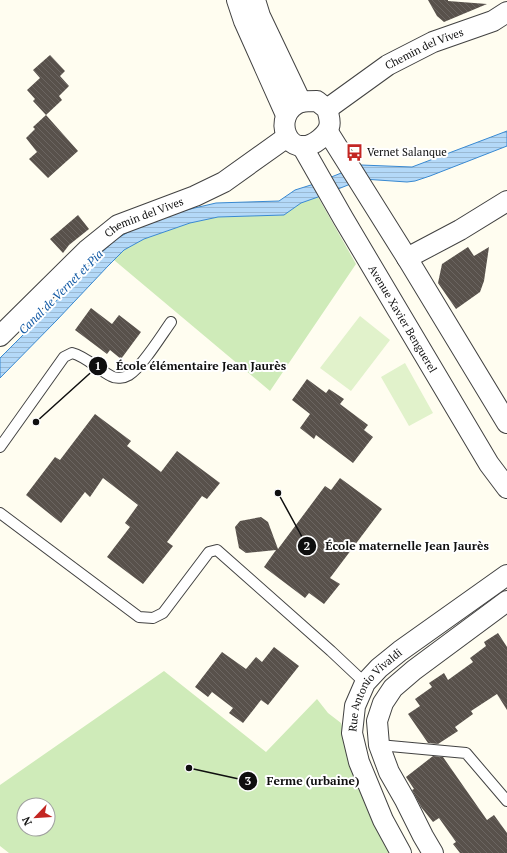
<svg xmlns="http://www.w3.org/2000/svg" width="507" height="853" viewBox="0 0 507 853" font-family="'PT Serif',serif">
	<defs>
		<pattern id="water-rules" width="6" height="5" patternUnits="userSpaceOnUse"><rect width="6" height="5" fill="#b4d9f8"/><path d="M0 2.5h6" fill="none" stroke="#9ab9d3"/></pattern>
		<pattern id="building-back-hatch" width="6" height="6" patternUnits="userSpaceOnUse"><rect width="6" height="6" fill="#58514b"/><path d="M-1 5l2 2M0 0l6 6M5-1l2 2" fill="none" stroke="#6b6561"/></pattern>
	</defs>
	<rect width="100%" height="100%" fill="#fffdf0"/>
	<path fill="#cfebb9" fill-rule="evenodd" d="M318,197L356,264L270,391L114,260L124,250L144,239L190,223L218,217L284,215L301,203Z
		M164,671L266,752L317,699L328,713L341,723L366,807L374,825L391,853H9L0,846V785ZM24,805H48V829H24Z"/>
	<path fill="#e1f2cb" d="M360,316L390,340L351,391L320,368Z
		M405,363L433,413L409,426L381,377Z"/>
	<path fill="url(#water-rules)" stroke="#3989d1" d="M507,131V146L430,176L415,181L407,182L363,179L318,197L301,203L284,215L218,217L190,223L144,239L124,250L108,266L56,321L0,378V358L46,312L98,256L116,239L139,226L186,210L216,203L279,201L295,190L314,184L361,165L412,167Z"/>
	<path fill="url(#building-back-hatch)" d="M428,0H448V1L487,4L444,22L437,16Z
		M50,55L65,71L60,76L69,86L59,96L62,100L46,115L33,101L35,99L27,90L40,78L33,70Z
		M46,115L78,151L48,178L29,159L37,152L26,138L35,129L33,127Z
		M78,215L89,229L69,245L63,253L50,239Z
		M468,247L474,256L489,247L484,281L480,292L456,309L438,283L442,264Z
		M91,308L112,324L119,315L141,332L121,359L110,350L107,354L75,330Z
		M307,379L326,393L329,389L344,399L340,404L368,425L364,430L373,437L353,463L316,435L314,439L300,428L310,414L292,400Z
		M95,414L131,441L127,446L161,472L177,451L220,483L207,499L202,496L167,542L173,546L143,584L107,557L130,527L125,523L138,505L103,478L90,497L85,492L61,523L26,495L55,457L60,460Z
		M340,478L382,509L330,578L340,584L324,604L309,593L305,598L264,567L276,550L246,553L239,548L235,527L240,521L261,517L268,522L278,549L325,486L331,490Z
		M498,633L507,647V710L497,694L471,711L473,714L455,727L458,731L438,744L428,743L408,714L420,706L415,699L432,687L429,683L444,673L448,680L473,662L470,658L486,646L484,642Z
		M274,647L299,666L268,705L261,700L243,723L229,713L233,708L212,692L208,697L195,687L222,652L246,669L256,657L262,662Z
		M433,756L443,757L487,820L494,815L507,833V853H460L453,844L456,842L439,818L433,822L421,807L412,790L414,789L406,777Z"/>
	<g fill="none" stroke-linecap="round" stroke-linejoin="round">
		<defs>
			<path id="service" d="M0,447L64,357L72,353C87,357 97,369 111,376C116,379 124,378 129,375C142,367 161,336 171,322
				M0,513L139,617L153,618L163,613L209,552L217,550L331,651L365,683
				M379,745L466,753L507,801"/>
			<g id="minor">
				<path d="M237,0L244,21L286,115"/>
				<path d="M255,0L260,16L301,102"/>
				<path d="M317,101L327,109C331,122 332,129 320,139C288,165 269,114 301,102C305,101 312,101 317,101Z"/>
				<path id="s1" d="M327,109L388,65L433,42L493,21L507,12"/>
				<path d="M328,132L407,258L507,423"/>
				<path id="s2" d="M302,146L343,218L489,464L507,488"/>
				<path d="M407,258L460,230L507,201"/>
				<path id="s3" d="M0,336L87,250L118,225L195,196L224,182L287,137"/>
				<path id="s4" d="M401,853L383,820L359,762L352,733L355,706L365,683L379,668L400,651L507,575"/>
				<path d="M433,853L423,836L405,800L389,772L379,745L377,721L383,703L393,688L414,670L507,601"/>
			</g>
		</defs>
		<use href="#service" stroke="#424242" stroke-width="12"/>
		<use href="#minor" stroke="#424242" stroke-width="22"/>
		<use href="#service" stroke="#fff" stroke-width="10"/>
		<use href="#minor" stroke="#fff" stroke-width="20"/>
	</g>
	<defs>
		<symbol id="bus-bare" viewBox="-9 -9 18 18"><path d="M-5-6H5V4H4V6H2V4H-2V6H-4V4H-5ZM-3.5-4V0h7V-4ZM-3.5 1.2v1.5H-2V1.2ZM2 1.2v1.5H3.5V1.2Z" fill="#c32622" stroke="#fff" stroke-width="2.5" paint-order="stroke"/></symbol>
	</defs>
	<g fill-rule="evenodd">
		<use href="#bus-bare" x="342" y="140" width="25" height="25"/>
	</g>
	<g text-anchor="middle" stroke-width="4" stroke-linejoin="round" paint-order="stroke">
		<g font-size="11" fill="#0f0f0f" stroke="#fff">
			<text dy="4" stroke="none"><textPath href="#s1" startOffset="115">Chemin del Vives</textPath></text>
			<text dy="4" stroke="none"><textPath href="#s3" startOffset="189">Chemin del Vives</textPath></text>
			<text dy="4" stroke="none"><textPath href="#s2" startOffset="200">Avenue Xavier Benguerel</textPath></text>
			<text dy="4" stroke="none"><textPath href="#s4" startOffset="181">Rue Antonio Vivaldi</textPath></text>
		</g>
		<g font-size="11" fill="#0f0f0f" stroke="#fff" text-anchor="start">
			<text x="367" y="156">Vernet Salanque</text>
		</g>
		<g font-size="12" font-style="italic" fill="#145ba5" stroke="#fff">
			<text transform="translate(61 292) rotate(-45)" y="4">Canal de Vernet et Pia</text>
		</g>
	</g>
	<path fill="none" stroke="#0f0f0f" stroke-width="1.5" d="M36 422L98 366M278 493L307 546M189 768L248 781"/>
	<g fill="#0f0f0f" stroke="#fff" stroke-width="1.5">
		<circle cx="36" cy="422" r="4"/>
		<circle cx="278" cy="493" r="4"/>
		<circle cx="189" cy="768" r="4"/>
		<circle cx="98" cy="366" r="10"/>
		<circle cx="307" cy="546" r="10"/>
		<circle cx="248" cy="781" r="10"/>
	</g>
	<g font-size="12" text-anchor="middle" font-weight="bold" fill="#fff">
		<text x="98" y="370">1</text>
		<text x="307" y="550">2</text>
		<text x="248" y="785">3</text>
	</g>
	<g font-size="12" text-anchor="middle" font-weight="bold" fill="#0f0f0f" stroke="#fff" stroke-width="4" stroke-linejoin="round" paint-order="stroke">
		<text x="201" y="370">École élémentaire Jean Jaurès</text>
		<text x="407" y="550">École maternelle Jean Jaurès</text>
		<text x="313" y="785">Ferme (urbaine)</text>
	</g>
	<g transform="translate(36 817) rotate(245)"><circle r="19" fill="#ffffff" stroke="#9f9f9f"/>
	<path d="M0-3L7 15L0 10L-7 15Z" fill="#c32622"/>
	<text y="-6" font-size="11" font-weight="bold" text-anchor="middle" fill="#0f0f0f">N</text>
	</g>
</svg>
